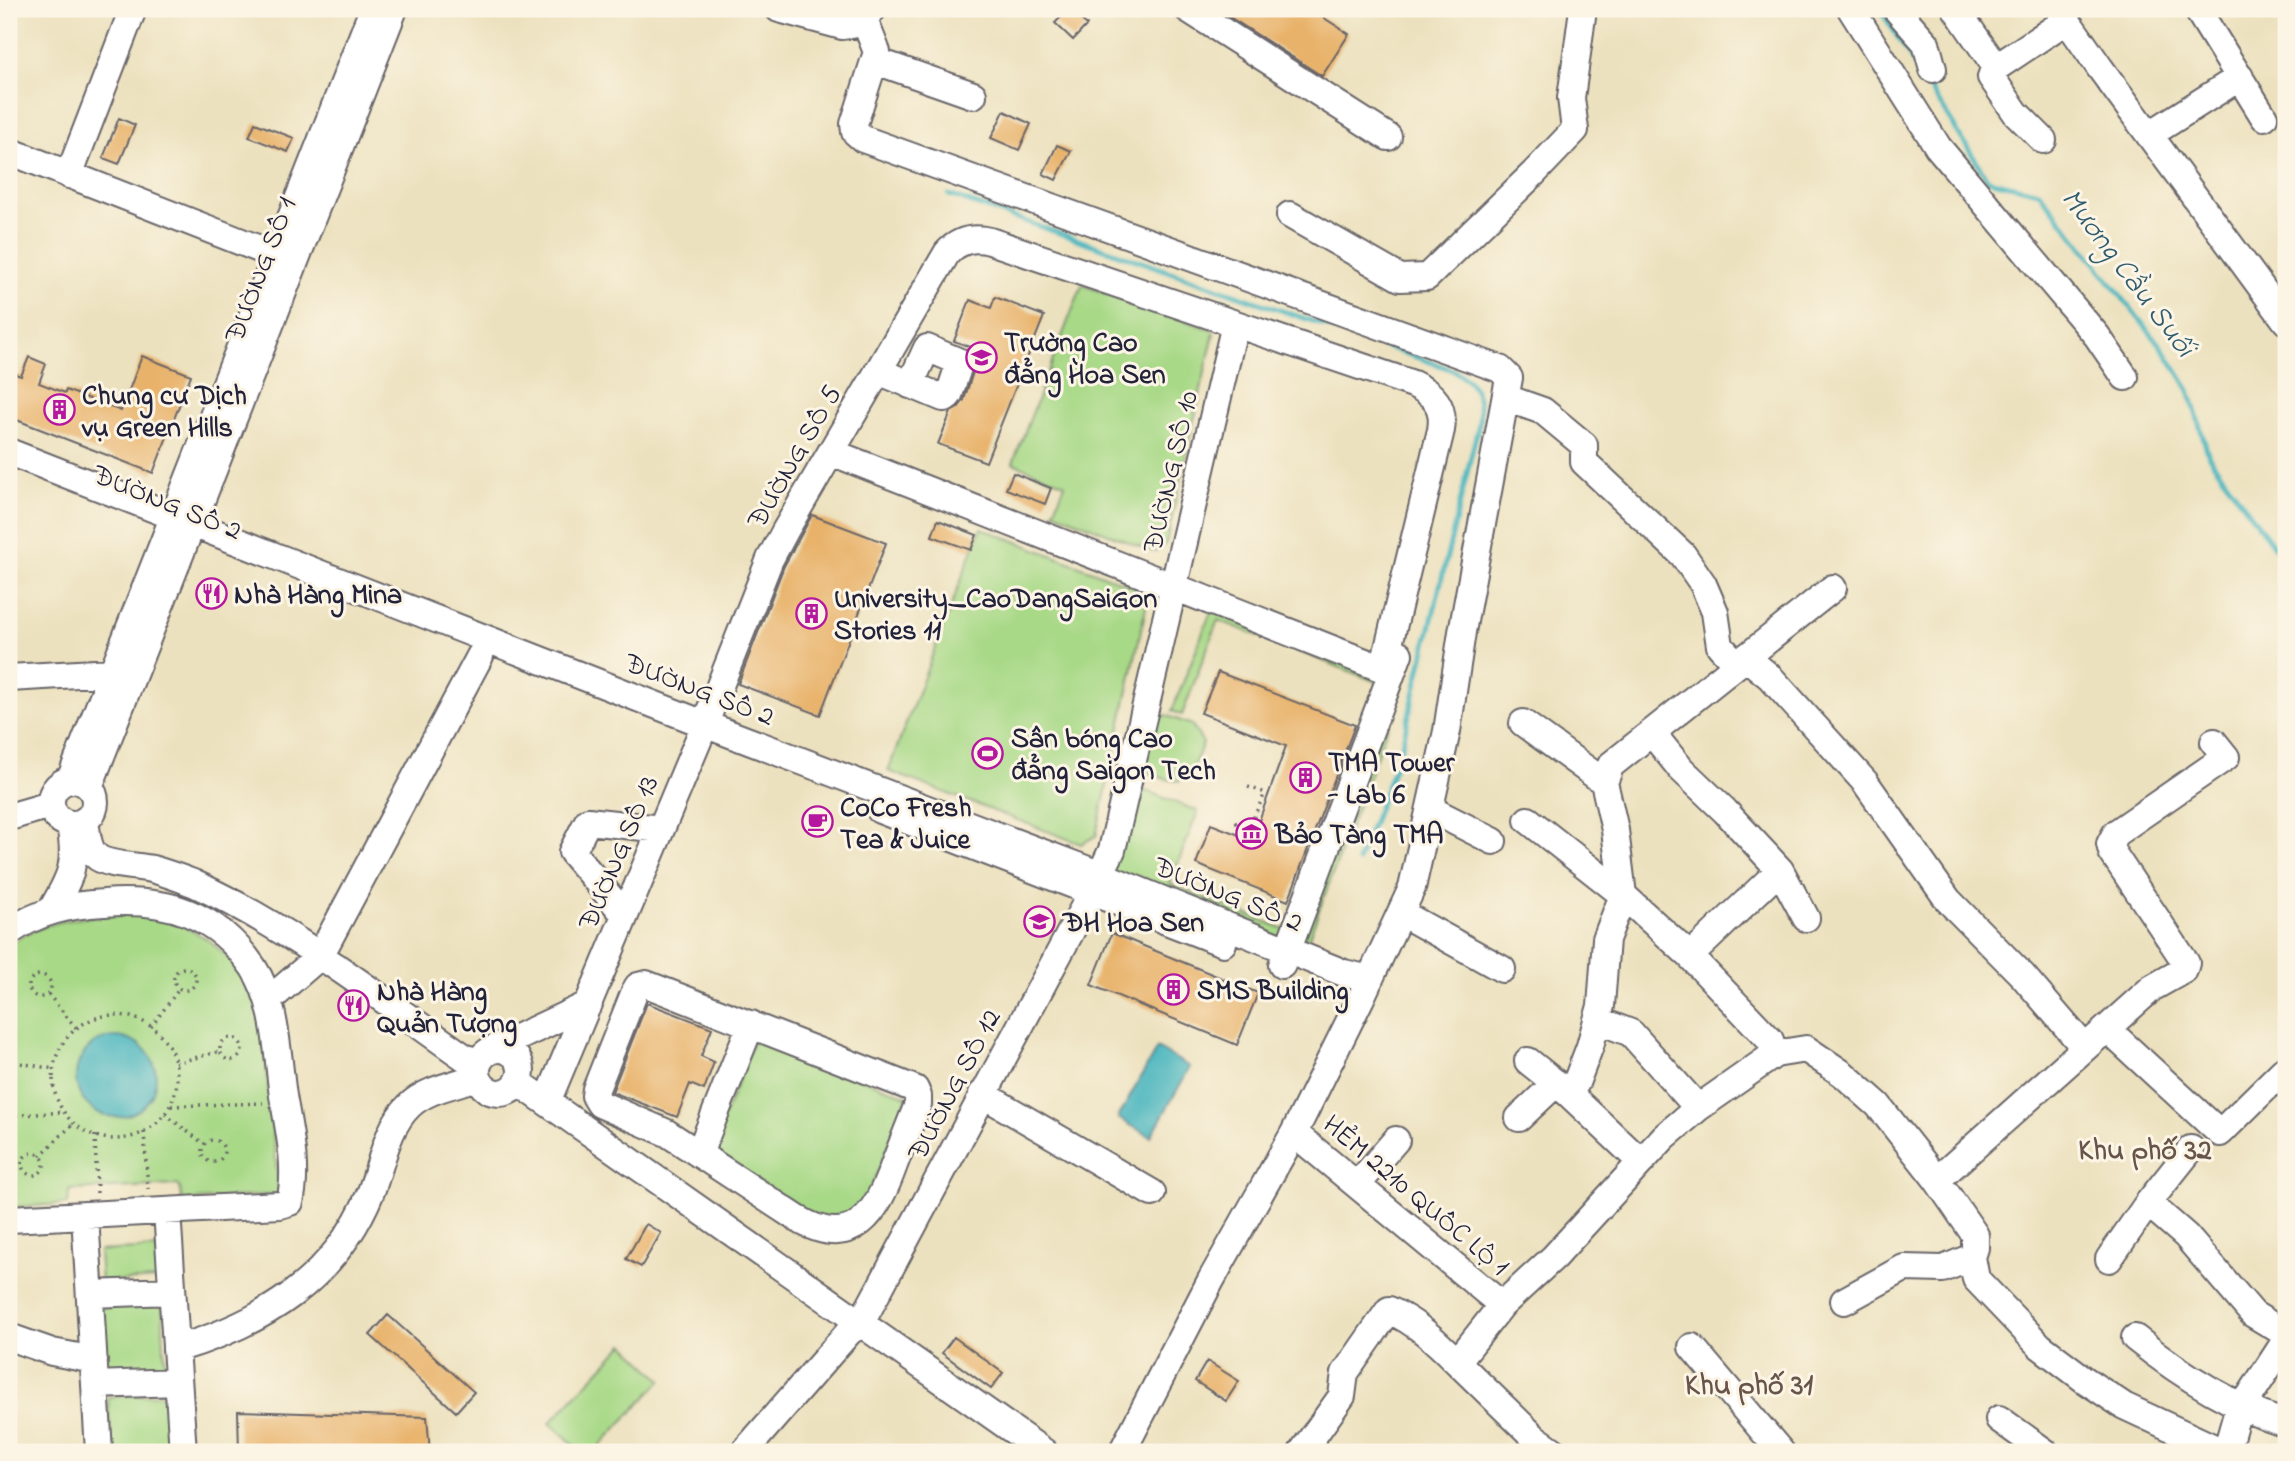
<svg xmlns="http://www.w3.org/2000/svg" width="2295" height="1461" viewBox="0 0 2295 1461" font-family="'Indie Flower',sans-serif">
	<rect width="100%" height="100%" fill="#fcf5e5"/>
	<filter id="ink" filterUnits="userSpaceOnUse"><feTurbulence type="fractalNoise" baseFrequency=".0143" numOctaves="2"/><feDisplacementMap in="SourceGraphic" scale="14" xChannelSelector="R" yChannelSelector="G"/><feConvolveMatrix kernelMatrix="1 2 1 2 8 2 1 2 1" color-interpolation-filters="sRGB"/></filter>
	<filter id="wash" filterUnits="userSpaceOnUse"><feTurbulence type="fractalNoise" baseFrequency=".00686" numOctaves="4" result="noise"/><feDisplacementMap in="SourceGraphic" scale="28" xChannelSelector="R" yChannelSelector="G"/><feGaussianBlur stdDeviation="1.57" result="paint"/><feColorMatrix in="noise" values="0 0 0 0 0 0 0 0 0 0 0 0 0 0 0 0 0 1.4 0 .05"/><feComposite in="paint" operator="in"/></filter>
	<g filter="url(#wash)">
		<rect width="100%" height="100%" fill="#ece1be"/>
		<path fill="#a8d987" stroke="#657e61" stroke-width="2" d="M1082,285L1210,329L1214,333L1166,543L1157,551H1151L1054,512L1065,484L1013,463Z
			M981,528L1142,590L1148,598L1096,836L1081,844L888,771Z
			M1212,609L1403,685L1305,948L1109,872L1141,789L1198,811L1170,884L1299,935L1395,689L1218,620L1182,715L1172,711Z
			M1165,715L1192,725L1203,743C1186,786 1186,788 1142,770L1153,722Z
			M137,913L170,918L210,941L242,971L261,1010L279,1194L182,1201L180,1187L177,1185L69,1190L68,1204L9,1207V945C49,916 90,917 137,913Z
			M755,1038L907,1096L862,1212L822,1222L715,1154L713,1144Z
			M157,1248L159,1278L158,1279L101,1282L99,1251Z
			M162,1303L165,1368L104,1372L100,1307Z
			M624,1344L662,1380L594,1452H582L550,1423Z
			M166,1394L169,1452H111L108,1397Z"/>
		<path fill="#44b4bd" stroke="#336b7c" stroke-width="2" d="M76 1077a40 40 0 1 1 80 0a40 40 0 1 1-80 0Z
			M1157,1048L1190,1067L1151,1137L1118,1118Z"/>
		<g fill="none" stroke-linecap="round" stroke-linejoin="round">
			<path stroke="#44b4bd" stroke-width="5" d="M1880,9L1988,180L2039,192L2166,353L2189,390L2209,457L2286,563
				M949,195L1450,369C1475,380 1482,397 1479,423L1400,753L1358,861"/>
		</g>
		<g id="blocks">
			<path fill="#e8b26a" d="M1069,9L1087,25L1073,40L1055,23Z
				M1217,9H1310L1349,34L1322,76Z
				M1004,111L1031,124L1019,150L991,138Z
				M119,118L135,125L119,164L103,158Z
				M255,123L294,138L288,152L249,137Z
				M1057,145L1071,151L1056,180L1043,174Z
				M995,297L1044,316L986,462L938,444L951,412L958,408L964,400L975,366L973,354L976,349L954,341L970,300L991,308Z
				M142,356L191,375L153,473L9,417V372L21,376L29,357L46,364L39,383L65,393L66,390L121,411Z
				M1013,473L1051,488L1045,504L1006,489Z
				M812,515L886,543L820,715L738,684L784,566Z
				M938,520L977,535L971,550L932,536Z
				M1218,672L1355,725L1288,901L1196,864L1211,824L1252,840L1286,746L1201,713Z
				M1112,933L1258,993L1237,1045L1091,985Z
				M647,1003L712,1028L701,1056L714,1062L704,1090L690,1084L677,1117L612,1092Z
				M646,1224L661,1233L641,1267L626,1259Z
				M388,1315L474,1392L456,1412L370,1335Z
				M954,1337L1003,1373L991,1389L942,1353Z
				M1207,1361L1239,1381L1226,1401L1195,1381Z
				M238,1411L427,1417L430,1452H239Z"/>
		</g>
	</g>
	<g filter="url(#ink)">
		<use href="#blocks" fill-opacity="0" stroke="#696569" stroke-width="2"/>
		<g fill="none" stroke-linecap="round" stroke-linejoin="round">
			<defs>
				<path id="minor" d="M779,9L842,26L857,24L873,9
					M1188,9L1388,137
					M1851,9L1938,147L2097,336L2125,377
					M1896,9L1926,43L1933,69
					M1956,9L1996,67
					M2059,9L2100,68L2286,321
					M2197,9L2264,117
					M864,19L877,52L854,124L855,132L863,139L1500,369L1509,378L1462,632L1447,731L1412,888L1361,998L1294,1133L1211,1280L1122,1452
					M876,61L973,95
					M2149,135L2240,77
					M2043,140L2016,113L1991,77L1994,69L2067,20
					M9,151L290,261
					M69,175L133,9
					M1290,215L1400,278L1427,277L1534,173L1575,130L1571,98L1583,9
					M878,371L943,398H945L949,395L960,362L927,348L910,385
					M1506,398L1543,411L1584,445V462L1683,555L1703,584L1715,612L1720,646L1732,659L1747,658L1770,677L1865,782L1948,900L2023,976L2085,1048
					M9,452L704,724L1101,875L1344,973L1370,979
					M9,678L112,672L125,677
					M1523,723L1604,782L1615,830L1623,895L1606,939L1601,1006L1590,1046L1576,1083L1568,1093L1641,1162
					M1652,733L1681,769L1725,811L1780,870L1806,918
					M51 802a22 22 0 1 1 44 0a22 22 0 1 1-44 0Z
					M70,780L373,9
					M1604,782L1611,765L1833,588
					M89,787L394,9
					M1430,809L1493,841
					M880,810L1223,943
					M9,817L50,805
					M85,820C87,832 87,848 96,856C105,865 138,866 152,869C166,873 180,878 193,883C288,926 378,997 464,1057L478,1063
					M1528,820L1623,895L1690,956L1770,1040L1775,1054
					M52,909C72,875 77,864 70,824
					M1401,913L1502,969
					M625,915L572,852L588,821L661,829
					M9,932C39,911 68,905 104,903C166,898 216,913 253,967C277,1003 277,1054 283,1096C289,1130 298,1169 290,1202L280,1205L9,1219
					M1690,956L1780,870
					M1282,965L1399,654
					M646,984L915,1089L918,1096V1104C910,1124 902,1144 894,1165C877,1212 854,1252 798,1219L667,1133L600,1104L595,1096L596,1089L635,991L638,986Z
					M269,1000L320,956L480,656
					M1597,1020L1631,1033L1698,1108
					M2107,1029L2220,1133L2283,1071
					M477 1071a22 22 0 1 1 44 0a22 22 0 1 1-44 0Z
					M489,1051L589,1004
					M1528,1061L1568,1093
					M518,1082L1044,1452
					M982,1094L1152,1193
					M547,1102L698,741L770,559L785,531L947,253C959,240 973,237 990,241L1413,384C1434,394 1445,406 1441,430L1383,669L831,452
					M1519,1118L1556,1083
					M1294,1133L1502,1305L1457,1362L1535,1438L1555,1452
					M699,1154L751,1024
					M1937,1180L2152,988L2184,970L2186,963L2112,852L2110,844L2116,833L2226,757L2214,742
					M1357,1185L1396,1140
					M2148,1203L2186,1236L2253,1314L2286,1334
					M167,1211L183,1452
					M85,1215L99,1452
					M2109,1259L2148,1203L2191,1149
					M90,1294L172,1291
					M1844,1301L1904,1268L1943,1269L1972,1257
					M1502,1305L1554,1257L1664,1137L1698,1108L1775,1054L1806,1049L1843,1074L1878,1105L1937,1180L1975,1235V1248L1972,1257L1976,1279L2040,1346L2085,1380L2124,1406L2223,1452
					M9,1337L52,1352L94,1360
					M2135,1338C2181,1375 2230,1406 2286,1424
					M1692,1347L1781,1452
					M176,1349C262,1324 334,1280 370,1194C382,1165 386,1128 409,1106C426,1089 455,1085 477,1077
					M95,1385L178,1382
					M1999,1419L2045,1452
					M744,1452L849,1332L861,1323L1092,892L1112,850L1235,324
					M1302,1452L1342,1396L1345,1373L1389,1310C1416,1322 1436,1341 1457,1362
					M2226,1452L2236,1417L2286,1340"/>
			</defs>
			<use href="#minor" stroke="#696569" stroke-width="30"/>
			<path stroke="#696569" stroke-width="3.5" stroke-dasharray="2 5" stroke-linecap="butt" d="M1248,787L1269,794
				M1235,823L1252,821L1265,793
				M174 979a11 11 0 1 1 22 0a11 11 0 1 1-22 0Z
				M29 986a11 11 0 1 1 22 0a11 11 0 1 1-22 0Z
				M48,994L77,1029
				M53 1077a62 62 0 1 1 124 0a62 62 0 1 1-124 0Z
				M151,1027L179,989
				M220 1049a11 11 0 1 1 22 0a11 11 0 1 1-22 0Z
				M9,1051L14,1060L9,1070
				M14,1062L54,1069
				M175,1063L221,1051
				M171,1106L263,1103
				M165,1114L204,1144
				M9,1116L65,1112
				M144,1132L148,1189
				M95,1135L97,1193
				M202 1151a11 11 0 1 1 22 0a11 11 0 1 1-22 0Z
				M22 1164a11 11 0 1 1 22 0a11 11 0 1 1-22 0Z
				M40,1156L74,1123"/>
			<use href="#minor" stroke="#fff" stroke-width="26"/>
		</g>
	</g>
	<defs>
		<symbol id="university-ring" viewBox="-11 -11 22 22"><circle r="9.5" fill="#fcf5e5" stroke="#b5179e" stroke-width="1.5"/><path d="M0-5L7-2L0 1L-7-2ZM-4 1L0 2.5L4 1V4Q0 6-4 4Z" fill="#b5179e"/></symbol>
		<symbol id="building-ring" viewBox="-11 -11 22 22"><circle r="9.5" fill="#fcf5e5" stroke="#b5179e" stroke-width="1.5"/><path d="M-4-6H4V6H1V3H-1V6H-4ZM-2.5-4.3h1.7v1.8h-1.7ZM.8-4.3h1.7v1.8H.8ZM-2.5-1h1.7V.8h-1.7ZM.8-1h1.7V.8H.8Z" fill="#b5179e"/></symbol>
		<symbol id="restaurant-ring" viewBox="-11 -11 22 22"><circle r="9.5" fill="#fcf5e5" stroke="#b5179e" stroke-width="1.5"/><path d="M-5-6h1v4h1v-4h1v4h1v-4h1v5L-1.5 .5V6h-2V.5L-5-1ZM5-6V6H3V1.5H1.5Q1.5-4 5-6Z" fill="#b5179e"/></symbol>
		<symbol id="stadium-ring" viewBox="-11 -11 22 22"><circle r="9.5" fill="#fcf5e5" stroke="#b5179e" stroke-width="1.5"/><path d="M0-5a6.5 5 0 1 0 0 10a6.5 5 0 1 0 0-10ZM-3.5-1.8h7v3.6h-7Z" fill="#b5179e"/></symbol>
		<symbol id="cafe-ring" viewBox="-11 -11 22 22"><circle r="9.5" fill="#fcf5e5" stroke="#b5179e" stroke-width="1.5"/><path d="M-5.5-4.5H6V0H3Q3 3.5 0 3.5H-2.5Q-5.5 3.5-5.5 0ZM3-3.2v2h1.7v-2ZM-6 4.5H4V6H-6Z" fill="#b5179e"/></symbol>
		<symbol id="museum-ring" viewBox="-11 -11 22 22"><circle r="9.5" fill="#fcf5e5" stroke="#b5179e" stroke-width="1.5"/><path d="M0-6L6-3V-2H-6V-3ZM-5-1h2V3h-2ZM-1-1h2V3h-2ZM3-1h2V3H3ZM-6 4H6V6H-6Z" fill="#b5179e"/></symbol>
	</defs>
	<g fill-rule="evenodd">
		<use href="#university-ring" x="964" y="340" width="35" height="35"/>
		<use href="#building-ring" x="42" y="392" width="35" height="35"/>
		<use href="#restaurant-ring" x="194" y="576" width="35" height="35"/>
		<use href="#building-ring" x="794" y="596" width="35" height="35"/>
		<use href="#stadium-ring" x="970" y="736" width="35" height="35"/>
		<use href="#building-ring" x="1288" y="760" width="35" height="35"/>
		<use href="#cafe-ring" x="800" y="804" width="35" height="35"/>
		<use href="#museum-ring" x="1234" y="816" width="35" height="35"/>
		<use href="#university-ring" x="1022" y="904" width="35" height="35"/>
		<use href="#building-ring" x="1156" y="972" width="35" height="35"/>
		<use href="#restaurant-ring" x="336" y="988" width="35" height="35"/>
	</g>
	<g text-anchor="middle" stroke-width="6" stroke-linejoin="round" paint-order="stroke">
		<g font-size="28" fill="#22223b" stroke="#fcf5e5">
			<text transform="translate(259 269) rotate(-69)" y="10">ĐƯỜNG SỐ 1</text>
			<text transform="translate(793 456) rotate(-60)" y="10">ĐƯỜNG SỐ 5</text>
			<text transform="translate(1169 471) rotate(-77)" y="10">ĐƯỜNG SỐ 10</text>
			<text transform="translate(168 501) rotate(22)" y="10">ĐƯỜNG SỐ 2</text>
			<text transform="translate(700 688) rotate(21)" y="10">ĐƯỜNG SỐ 2</text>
			<text transform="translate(617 852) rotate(-67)" y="10">ĐƯỜNG SỐ 13</text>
			<text transform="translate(1229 893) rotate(22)" y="10">ĐƯỜNG SỐ 2</text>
			<text transform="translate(953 1084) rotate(-62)" y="10">ĐƯỜNG SỐ 12</text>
			<text transform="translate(1417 1194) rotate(40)" y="10">HẺM 2210 QUỐC LỘ 1</text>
		</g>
		<g font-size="28" font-weight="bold" fill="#22223b" stroke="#fcf5e5" text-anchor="start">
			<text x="1004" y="351">Trường Cao<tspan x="1004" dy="32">đẳng Hoa Sen</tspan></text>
			<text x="82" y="404">Chung cư Dịch<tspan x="82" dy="32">vụ Green Hills</tspan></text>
			<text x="234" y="603">Nhà Hàng Mina</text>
			<text x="834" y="607">University_CaoDangSaiGon<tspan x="834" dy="32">Stories 11</tspan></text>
			<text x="1011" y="747">Sân bóng Cao<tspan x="1011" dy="32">đẳng Saigon Tech</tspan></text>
			<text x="1328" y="771">TMA Tower<tspan x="1328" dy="32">- Lab 6</tspan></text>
			<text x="840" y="816">CoCo Fresh<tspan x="840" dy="32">Tea &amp; Juice</tspan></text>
			<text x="1275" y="843">Bảo Tàng TMA</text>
			<text x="1063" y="931">ĐH Hoa Sen</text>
			<text x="1197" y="999">SMS Building</text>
			<text x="377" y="1000">Nhà Hàng<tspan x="377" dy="32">Quản Tượng</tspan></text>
		</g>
		<g font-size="30" font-style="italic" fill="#305c6f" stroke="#fcf5e5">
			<text transform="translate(2129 272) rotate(53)" y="10">Mương Cầu Suối</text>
		</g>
		<g font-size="30" font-weight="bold" fill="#67544b" stroke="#fcf5e5">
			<text x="2145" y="1159">Khu phố 32</text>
			<text x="1749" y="1394">Khu phố 31</text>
		</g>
	</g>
	<rect width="2295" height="1461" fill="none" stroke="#fcf5e5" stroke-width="35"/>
</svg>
